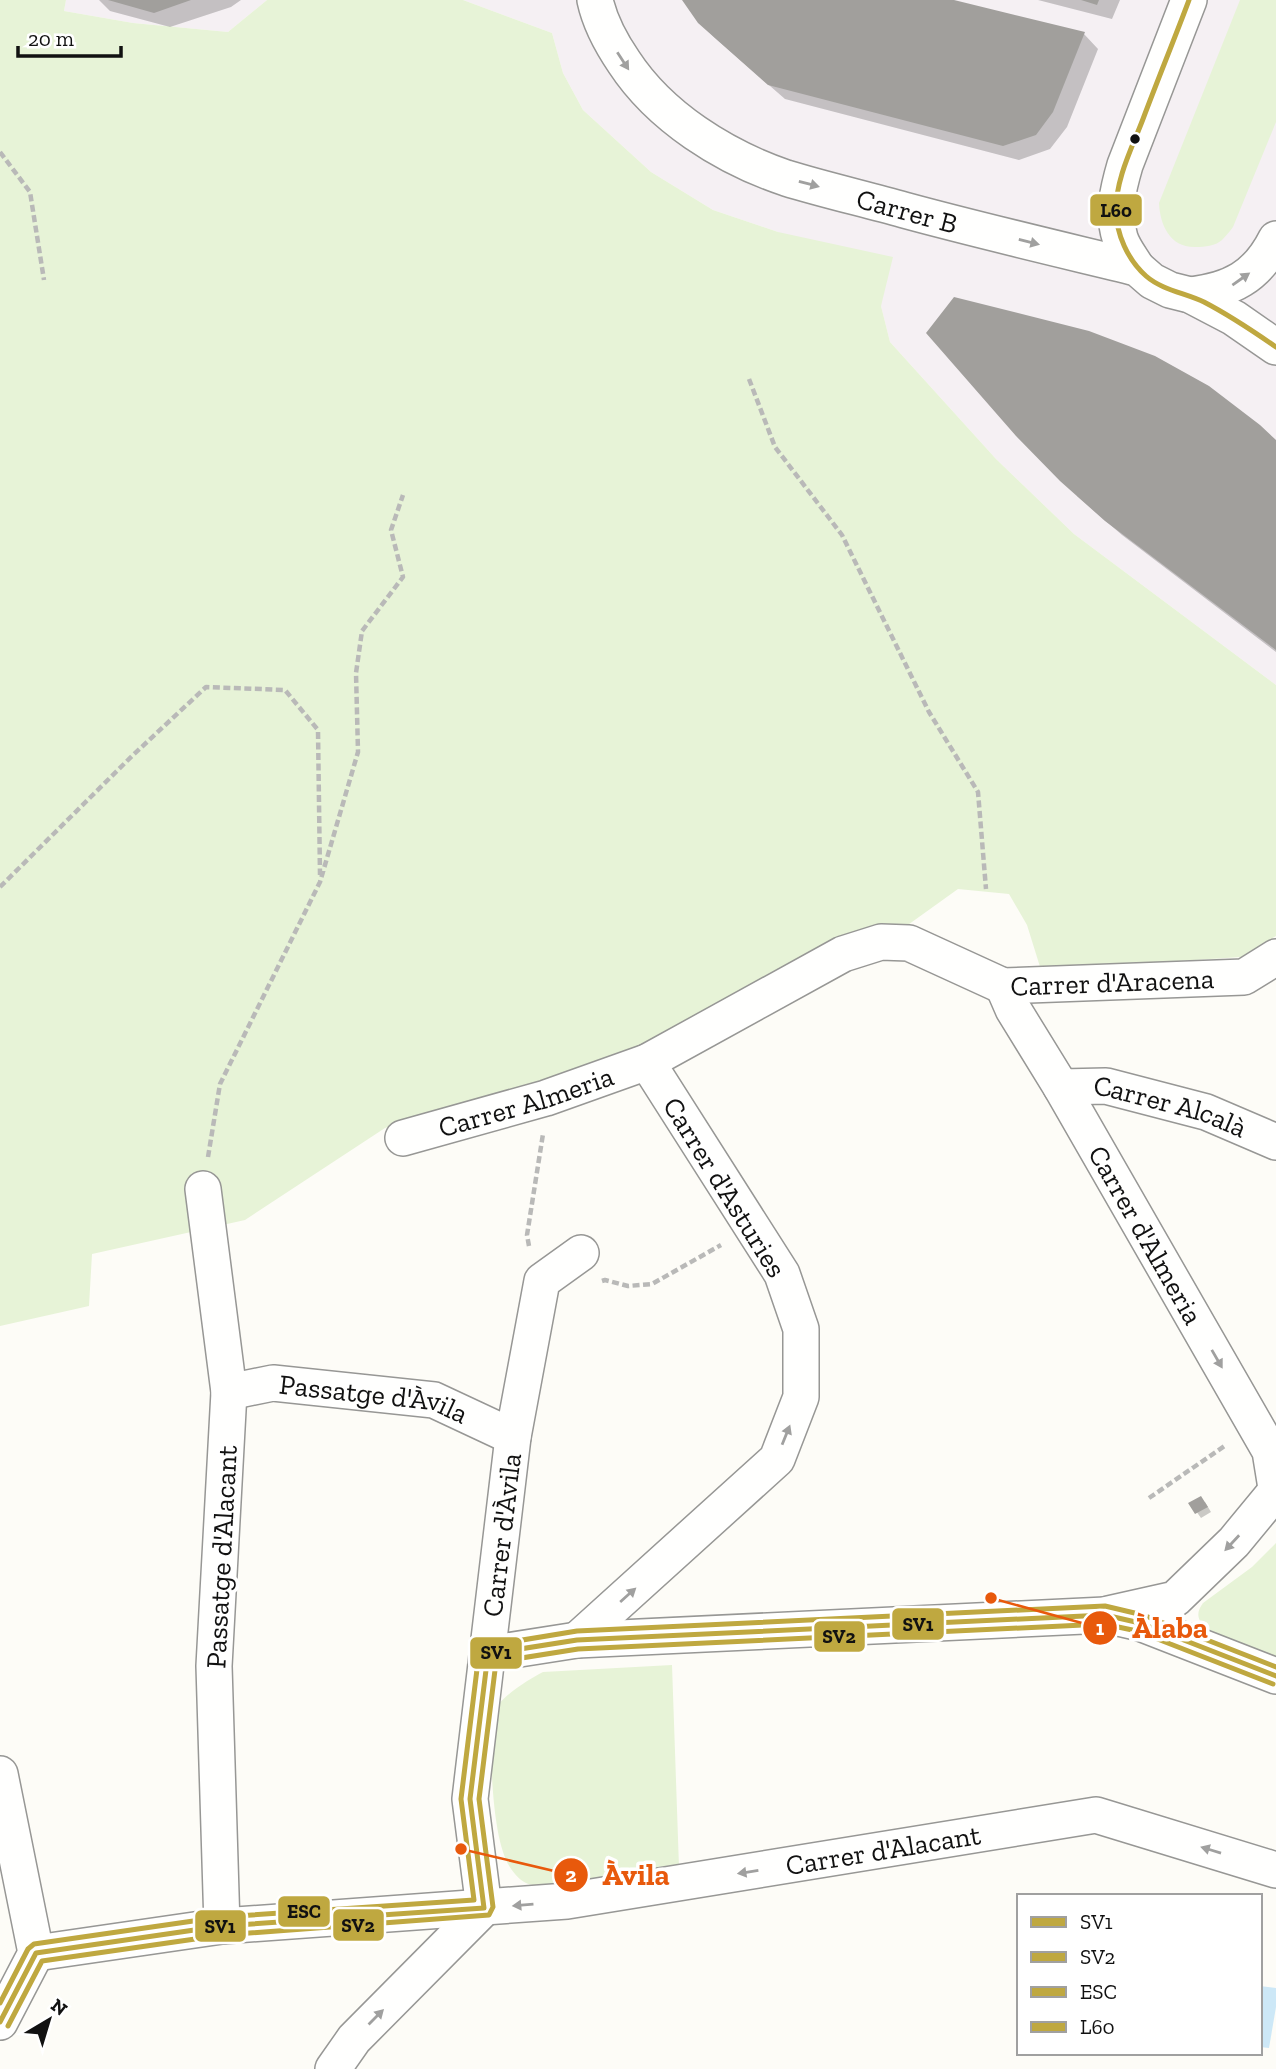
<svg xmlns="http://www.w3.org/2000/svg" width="1276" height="2069" viewBox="0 0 1276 2069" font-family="'Zilla Slab',serif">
	<rect width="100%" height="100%" fill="#fdfcf7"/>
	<path fill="#f5f0f3" d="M66,0H267L228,32L133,23L64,11Z
		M463,0H1276V685L1074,534L996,459L890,342L881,306L778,232L713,210L651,172L583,110L563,73L552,33Z"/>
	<path fill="#e7f3d7" d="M0,0H66L64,11L133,23L228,32L267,0H463L552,33L563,73L583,110L651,172L713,210L778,232L893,257L881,306L890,342L996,459L1074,534L1276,685V936L1241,957L1041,970L1027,925L1009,894L958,889L905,927L651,1049L385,1128L245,1220L92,1254L89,1306L0,1326Z
		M1240,0H1276V122L1233,227C1230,231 1226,236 1222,240C1215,246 1205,247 1196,247C1170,248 1160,225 1159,203Z
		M1276,1543V1657C1261,1651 1211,1634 1202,1624C1196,1616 1198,1610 1203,1603L1252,1567Z
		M672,1665L679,1867C649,1872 550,1894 526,1883C519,1880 512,1871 508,1864C493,1835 491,1770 491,1738C492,1731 490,1723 492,1716C495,1700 529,1679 543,1672Z"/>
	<path fill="#cde8f7" d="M1260,1986L1276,1988V2007L1269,2048L1260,2047Z"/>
	<path fill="#0003" d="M99,0H241L231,7L170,27L110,11Z
		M684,0H949L1084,34L1098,49L1067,127L1050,149L1019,160L785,99L715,38L699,22Z
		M1038,0H1120L1112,19Z
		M1276,442V652L1122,535L1077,496Z
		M1205,1502L1211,1512L1201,1518L1191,1504Z"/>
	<path fill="#a19f9c" d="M108,0H191L154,13Z
		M682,0H954L1085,32L1053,112L1036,135L1003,146L768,85L698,23Z
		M1081,0H1099L1097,5Z
		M954,297L1089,331L1155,356L1209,386L1260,425L1276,440V650L1105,521L1060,481L1016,436L926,333Z
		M1201,1496L1208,1507L1195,1514L1188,1503Z"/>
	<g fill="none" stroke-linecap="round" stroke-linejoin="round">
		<defs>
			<g id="street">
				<path id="s1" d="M595,0C600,23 611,43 624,62C660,117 724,157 786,178C825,190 865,199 904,210C981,231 1059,249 1137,268L1152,281L1170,290L1190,295L1234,318L1276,347"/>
				<path d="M1137,268C1131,258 1123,248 1120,238C1112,213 1118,189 1125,165L1189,0"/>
				<path d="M1190,295C1231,290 1257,277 1276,239"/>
				<path id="s2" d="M1003,986L1013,1009L1061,1087L1270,1451L1276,1488"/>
				<path id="s3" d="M1061,1087L1106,1086L1206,1112L1276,1142"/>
				<path id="s4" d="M403,1138L546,1098L647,1062L843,954L881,942L909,943L1003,986L1244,977L1276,957"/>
				<path d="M203,1189L229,1392L214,1666L222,1926"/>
				<path id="s5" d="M229,1392L273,1383L434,1400L513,1437"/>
				<path d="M1108,1614L1175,1599L1234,1542L1276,1491"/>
				<path d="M577,1640L777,1459L801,1397V1329L782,1274L647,1062"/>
				<path d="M488,1654L577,1640L1105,1615L1140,1623L1276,1676"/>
				<path d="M0,1774L36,1953L0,2022"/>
				<path id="s6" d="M484,1908L470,1799L513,1437L542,1281L581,1253"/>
				<path id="s7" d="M36,1953L222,1926L567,1901L1096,1815L1276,1870"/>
				<path d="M333,2069L354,2039L484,1908"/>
			</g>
		</defs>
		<use href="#street" stroke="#979795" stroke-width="38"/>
		<path stroke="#b9b9b8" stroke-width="4.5" stroke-dasharray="7 3.5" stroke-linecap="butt" d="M0,152L30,192L44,280
			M749,379L775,447L842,535L929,712L978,792L986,889
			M0,887L132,756L206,687L285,690L318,730L320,875
			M208,1157L220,1084L320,882L358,752L356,673L362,631L403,577L391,530L403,495
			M529,1246L527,1235L543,1134
			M602,1281L605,1280L628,1286L652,1284L721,1245
			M1149,1498L1226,1445"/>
		<use href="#street" stroke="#fffffe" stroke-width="35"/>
		<defs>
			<path id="bus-1" d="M0,2022L36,1953L222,1926L484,1908L470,1799L488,1654L577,1640L1105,1615L1140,1623L1276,1676"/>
			<path id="bus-2" d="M8,2026L42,1961L223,1935L489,1915L493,1907L479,1799L496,1662L578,1649L1104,1624L1137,1631L1273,1684"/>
			<path id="bus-3" d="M0,2003L28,1949L34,1944L221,1917L474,1900L461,1799L479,1653L481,1648L486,1646L577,1631L1105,1606L1143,1615L1276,1667"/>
			<path id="bus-4" d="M1189,0C1174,40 1158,79 1143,119C1132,148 1116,178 1116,210C1116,234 1128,260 1146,276C1162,290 1185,293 1204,302C1229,315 1253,331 1276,347"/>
		</defs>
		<use href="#bus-1" stroke="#fff" stroke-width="10"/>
		<use href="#bus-2" stroke="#fff" stroke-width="10"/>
		<use href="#bus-3" stroke="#fff" stroke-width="10"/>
		<use href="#bus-4" stroke="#fff" stroke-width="10"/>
		<use href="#bus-1" stroke="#bfa840" stroke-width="5"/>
		<use href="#bus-2" stroke="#bfa840" stroke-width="5"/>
		<use href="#bus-3" stroke="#bfa840" stroke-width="5"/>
		<use href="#bus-4" stroke="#bfa840" stroke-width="5"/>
	</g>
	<defs><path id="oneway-solid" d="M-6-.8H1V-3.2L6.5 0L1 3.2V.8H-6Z" transform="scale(1.75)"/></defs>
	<g fill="#a0a09f">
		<use href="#oneway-solid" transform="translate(623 61) rotate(57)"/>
		<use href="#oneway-solid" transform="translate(809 184) rotate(15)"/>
		<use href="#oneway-solid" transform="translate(1029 242) rotate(14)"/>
		<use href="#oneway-solid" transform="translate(1241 279) rotate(-35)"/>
		<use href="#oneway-solid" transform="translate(1217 1359) rotate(60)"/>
		<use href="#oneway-solid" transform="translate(786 1435) rotate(-68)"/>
		<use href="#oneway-solid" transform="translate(1232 1543) rotate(133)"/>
		<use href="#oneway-solid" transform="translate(628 1595) rotate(-42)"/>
		<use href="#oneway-solid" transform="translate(1211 1850) rotate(-163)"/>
		<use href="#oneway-solid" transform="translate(748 1872) rotate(171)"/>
		<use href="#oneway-solid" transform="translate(523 1905) rotate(175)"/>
		<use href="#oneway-solid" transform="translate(376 2017) rotate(-45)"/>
	</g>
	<circle fill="#111" stroke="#fff" stroke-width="2.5" cx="1135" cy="139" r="6"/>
	<g text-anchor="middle" stroke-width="7" stroke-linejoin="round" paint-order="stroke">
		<g font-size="28" fill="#111" stroke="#fff">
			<text dy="10" stroke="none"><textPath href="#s1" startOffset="397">Carrer B</textPath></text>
			<text dy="10" stroke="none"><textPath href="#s4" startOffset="760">Carrer d'Aracena</textPath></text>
			<text dy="10" stroke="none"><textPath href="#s4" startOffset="128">Carrer Almeria</textPath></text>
			<text dy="10" stroke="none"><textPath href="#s3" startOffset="112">Carrer Alcalà</textPath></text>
			<text transform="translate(725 1187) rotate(58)" y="10">Carrer d'Asturies</text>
			<text dy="10" stroke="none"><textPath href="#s2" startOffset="287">Carrer d'Almeria</textPath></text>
			<text dy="10" stroke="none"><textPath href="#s5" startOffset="147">Passatge d'Àvila</textPath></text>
			<text dy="10" stroke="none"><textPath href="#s6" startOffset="376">Carrer d'Àvila</textPath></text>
			<text transform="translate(221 1557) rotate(-87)" y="10">Passatge d'Alacant</text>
			<text dy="10" stroke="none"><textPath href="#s7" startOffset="854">Carrer d'Alacant</textPath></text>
		</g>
	</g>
	<path fill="none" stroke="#e8590c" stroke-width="2.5" d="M991 1598L1100 1628M461 1849L571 1875"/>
	<g fill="#e8590c" stroke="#fff" stroke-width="2.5">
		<circle cx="991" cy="1598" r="7"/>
		<circle cx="461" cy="1849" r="7"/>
		<circle cx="1100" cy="1628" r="18"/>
		<circle cx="571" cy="1875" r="18"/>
	</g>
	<g font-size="21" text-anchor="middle" font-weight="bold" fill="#fff">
		<text x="1100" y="1635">1</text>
		<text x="571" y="1882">2</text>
	</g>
	<g font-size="30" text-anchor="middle" font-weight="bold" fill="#e8590c" stroke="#fff" stroke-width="7" stroke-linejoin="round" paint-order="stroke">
		<text x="1170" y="1638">Àlaba</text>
		<text x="636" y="1885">Àvila</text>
	</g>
	<g stroke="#fff" stroke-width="2.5">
		<rect x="1089" y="193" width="54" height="34" rx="7" fill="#bfa840"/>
		<rect x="891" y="1607" width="54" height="34" rx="7" fill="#bfa840"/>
		<rect x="813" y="1620" width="53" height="33" rx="7" fill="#bfa840"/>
		<rect x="469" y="1636" width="54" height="34" rx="7" fill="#bfa840"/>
		<rect x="277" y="1895" width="54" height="33" rx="7" fill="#bfa840"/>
		<rect x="332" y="1908" width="53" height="34" rx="7" fill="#bfa840"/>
		<rect x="194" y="1909" width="53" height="34" rx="7" fill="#bfa840"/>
	</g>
	<g font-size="19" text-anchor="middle" font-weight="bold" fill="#111">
		<text x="1116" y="217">L60</text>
		<text x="918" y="1631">SV1</text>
		<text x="839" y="1643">SV2</text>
		<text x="496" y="1659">SV1</text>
		<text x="304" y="1918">ESC</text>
		<text x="358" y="1932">SV2</text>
		<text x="220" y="1933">SV1</text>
	</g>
	<rect x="1017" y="1894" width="245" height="161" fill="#ffffff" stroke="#a0a0a0" stroke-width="2"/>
	<rect x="1031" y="1917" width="35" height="10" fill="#bfa840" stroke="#a0a0a0" stroke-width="2"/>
	<text x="1080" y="1929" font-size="21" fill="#111111">SV1</text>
	<rect x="1031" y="1952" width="35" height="10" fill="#bfa840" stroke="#a0a0a0" stroke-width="2"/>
	<text x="1080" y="1964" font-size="21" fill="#111111">SV2</text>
	<rect x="1031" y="1987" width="35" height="10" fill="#bfa840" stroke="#a0a0a0" stroke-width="2"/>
	<text x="1080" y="1999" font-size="21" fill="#111111">ESC</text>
	<rect x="1031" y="2022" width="35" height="10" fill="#bfa840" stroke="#a0a0a0" stroke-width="2"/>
	<text x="1080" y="2034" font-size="21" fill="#111111">L60</text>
	<g transform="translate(49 2020) rotate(38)" stroke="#ffffff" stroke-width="5" paint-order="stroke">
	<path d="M0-5L12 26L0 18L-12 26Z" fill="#111111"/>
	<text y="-10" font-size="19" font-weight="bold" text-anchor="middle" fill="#111111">N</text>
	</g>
	<path d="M18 46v10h103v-10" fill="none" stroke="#111111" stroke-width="3.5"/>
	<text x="28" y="46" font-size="21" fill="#111111" stroke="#ffffff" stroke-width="5" paint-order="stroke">20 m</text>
</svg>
